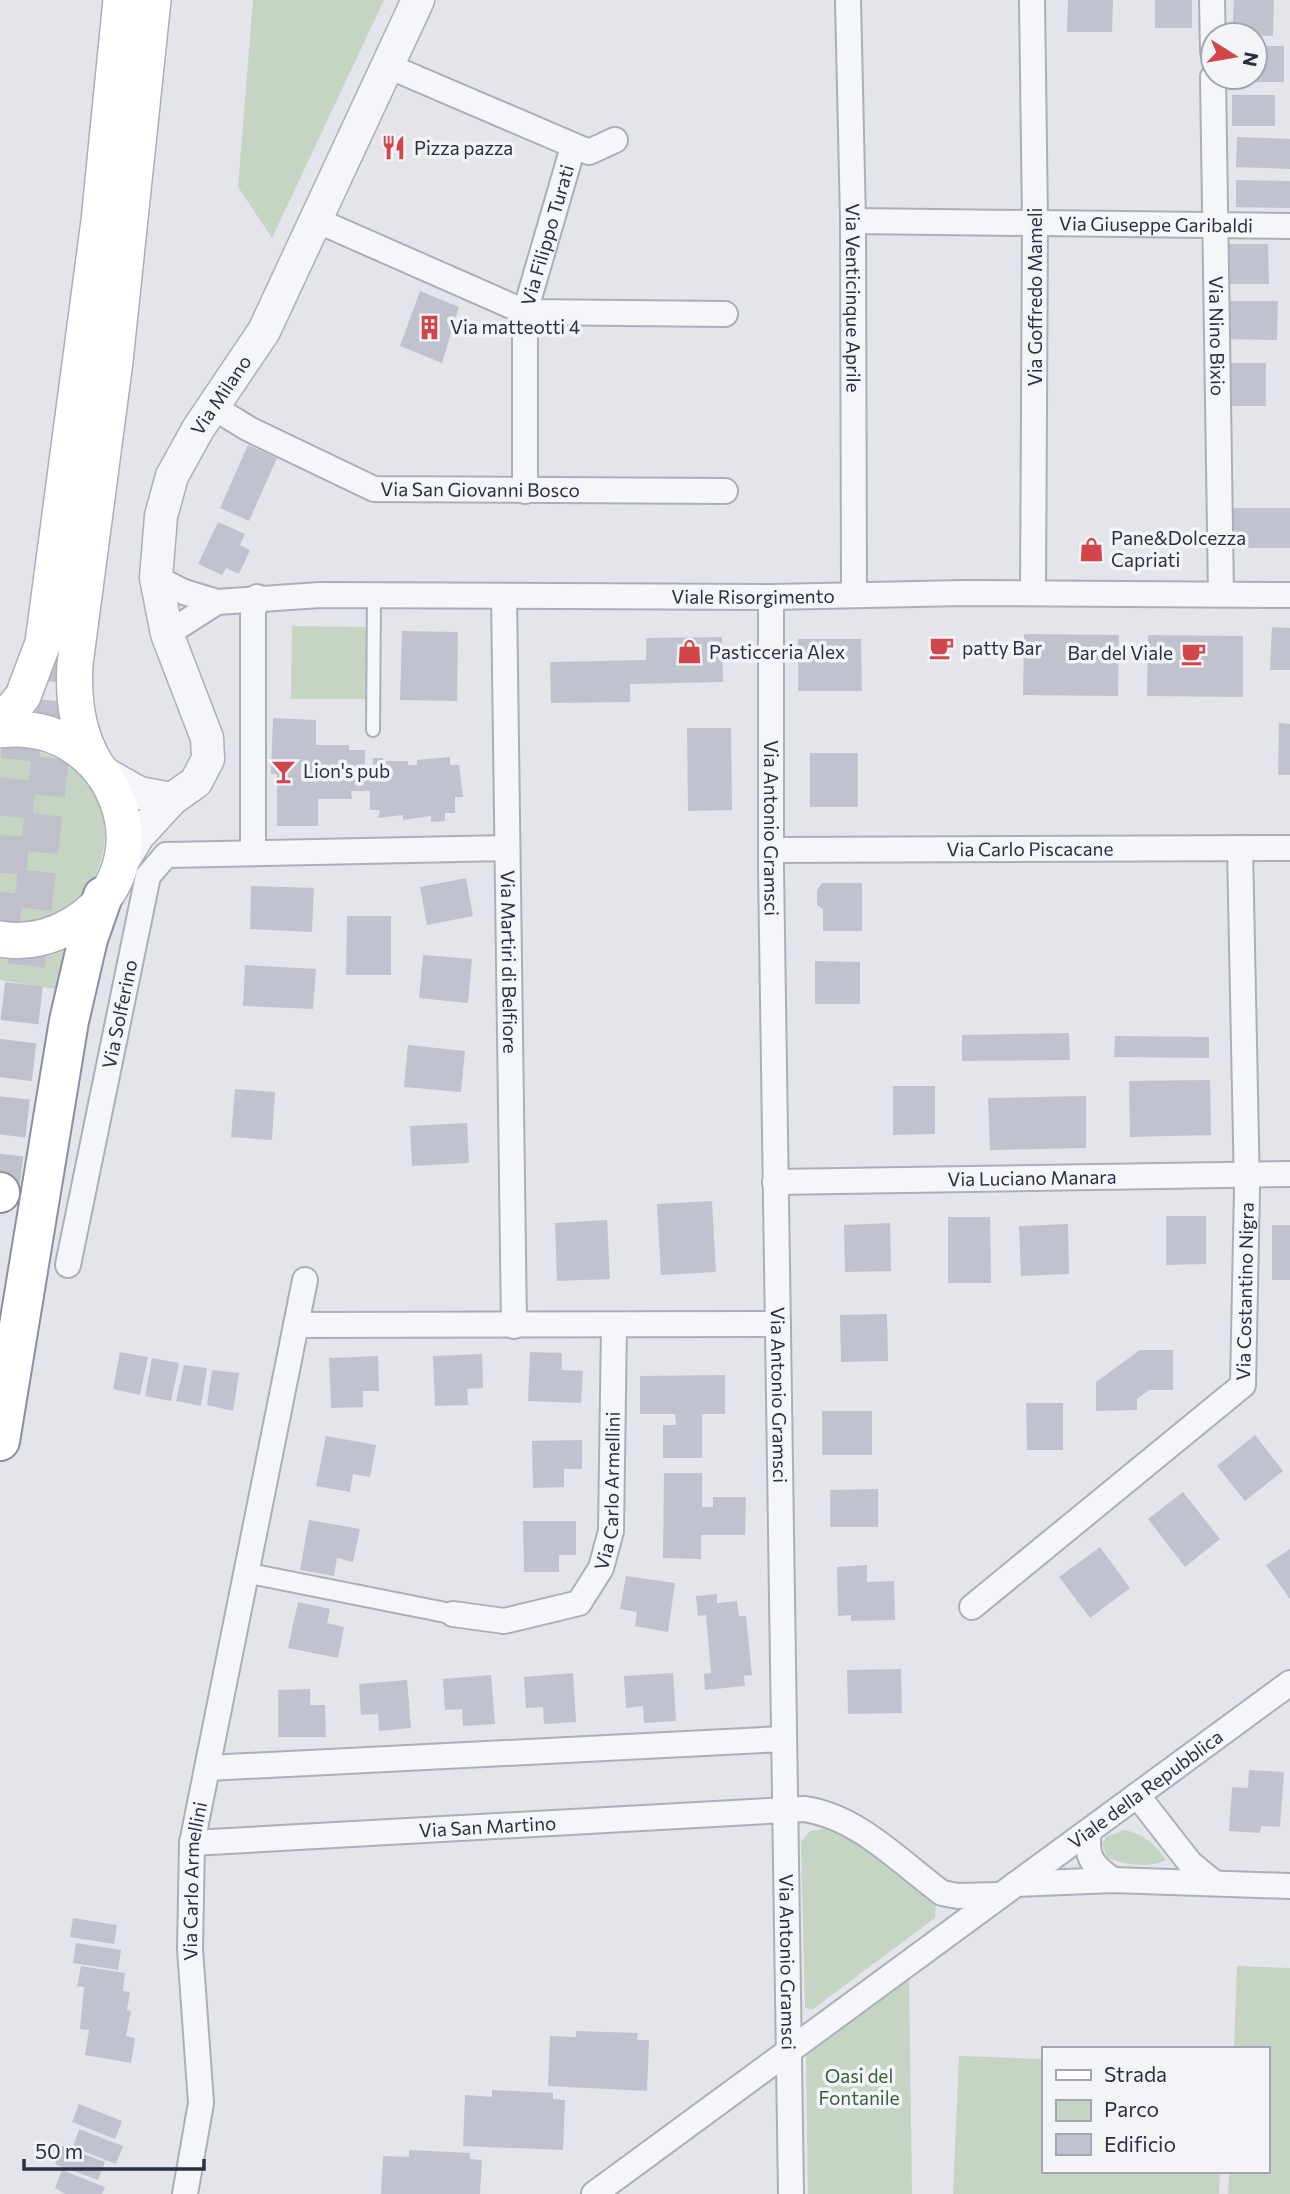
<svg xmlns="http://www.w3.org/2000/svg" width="1290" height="2194" viewBox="0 0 1290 2194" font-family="Commissioner,sans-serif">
	<rect width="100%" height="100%" fill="#e3e5eb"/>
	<path fill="#c6d5c3" d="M253,0H384L272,238L238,187Z
		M292,626L366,627V699H291Z
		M14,747C156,763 116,942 0,921V750Z
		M69,950L61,990L0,980V957H45Z
		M833,1827L930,1893L936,1901L935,1918L813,2009L805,2008L801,1842L810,1831Z
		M1124,1830C1144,1834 1155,1844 1166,1860C1153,1868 1119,1865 1107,1857L1102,1843L1106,1837Z
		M1237,1966L1290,1968V2194H1228L1229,2171H1267V2049H1234Z
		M909,1974L912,2194H808L806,2055Z
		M959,2056L1043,2059V2171H1220L1219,2194H953Z"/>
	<path fill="#c0c3ce" d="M1068,0H1113L1112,32H1067Z
		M1155,0H1192V28H1155Z
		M1234,0H1274L1273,36L1232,34Z
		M1255,46H1284V82H1243V77H1255Z
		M1232,95H1275V126H1232Z
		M1237,137L1290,139V169L1236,167Z
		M1236,180L1290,181V208L1236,207Z
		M1225,244H1268L1269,284H1225Z
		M420,291L459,307L442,363L400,346Z
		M1228,301H1278L1277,340L1228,339Z
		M1227,363H1266V406H1227Z
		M248,445L277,458L249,521L220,508Z
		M1227,508H1290V548H1226Z
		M218,522L245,534L240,545L250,550L239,574L226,568L222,575L198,564Z
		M1272,627L1290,628V670H1270Z
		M402,631L458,632L457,701L400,700Z
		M1024,634L1119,635L1118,696L1023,695Z
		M1148,635L1243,636V697L1147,696Z
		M722,637L723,682L630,684V702L551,703L550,662L646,660V638Z
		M798,639H861L862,691H798Z
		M273,718L316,720V745H349V750H365V767H373V758H383V761H408V765H417V760L450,757V765H459L463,797H455V813H445V821L431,822V816L403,820V815L378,818L380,810H370V791H351L352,799H318V826H277V774H271Z
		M1279,723L1290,724V775H1278Z
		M687,728H731L732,810L688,811Z
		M810,753H858V807H810Z
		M466,878L473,916L427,925L420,887Z
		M822,883H862V931H823V909L817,905V890Z
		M251,886L314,888L312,932L250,929Z
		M347,916H391V975H346Z
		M423,955L472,959L468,1003L419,998Z
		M815,961L860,962V1004H815Z
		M245,965L316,969L313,1009L243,1006Z
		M1069,1033L1070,1060L962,1061V1035Z
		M1115,1036L1209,1037V1058L1114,1057Z
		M408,1045L465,1051L461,1092L404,1087Z
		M1210,1080L1211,1135L1130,1137L1129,1081Z
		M893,1086H935V1134L893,1135Z
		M235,1089L275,1092L272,1140L231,1137Z
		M1086,1096V1148L990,1150L988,1098Z
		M467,1123L469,1163L412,1166L410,1126Z
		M712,1201L716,1272L661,1275L657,1204Z
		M1166,1216H1206V1264L1166,1265Z
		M948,1217H990L991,1283H948Z
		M607,1220L610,1279L557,1281L555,1223Z
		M890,1223L891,1271L845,1272L844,1225Z
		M1068,1224L1069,1274L1021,1276L1019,1226Z
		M1272,1225H1290V1280H1272Z
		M887,1314L888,1361L841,1362L840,1315Z
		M1140,1350H1173V1390H1149L1137,1399V1410L1096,1411V1382Z
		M120,1352L148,1357L140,1395L113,1389Z
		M530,1352L562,1353V1370L583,1371L581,1403L528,1401Z
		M482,1354L483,1388L467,1389L468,1405L435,1406L433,1356Z
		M378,1356L379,1391H363V1407L331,1408L329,1358Z
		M152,1358L179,1363L171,1401L145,1396Z
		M184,1365L207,1368L201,1406L176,1401Z
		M212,1370L239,1373L233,1411L207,1405Z
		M725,1375V1414H702V1458H663V1425H676L675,1414H640V1376Z
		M1026,1403H1063V1450H1027Z
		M822,1411H872V1455H822Z
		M1255,1435L1283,1471L1245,1501L1217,1466Z
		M326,1436L376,1445L370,1477L353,1474L350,1492L316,1486Z
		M582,1440V1469H564V1487L533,1488L532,1441Z
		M664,1473H702V1507H713V1497H746L745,1535H701V1559L663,1558Z
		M878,1489V1527H830V1490Z
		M1183,1492L1220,1539L1185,1567L1148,1519Z
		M309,1520L360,1529L353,1562L337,1558L334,1576L300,1570Z
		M523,1521H576V1555H559V1572H524Z
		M1100,1547L1130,1588L1090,1618L1059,1577Z
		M1290,1549V1599L1266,1565Z
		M867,1565V1582L894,1581L895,1620L851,1621V1615L838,1616L837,1567Z
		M626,1576L675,1583L668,1632L635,1626L637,1612L620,1609Z
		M717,1594V1603L737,1601L739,1616H746L752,1675L744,1676L745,1686L705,1690L704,1674L711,1673L706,1615L698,1616L696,1596Z
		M298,1602L330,1609L327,1623L344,1627L338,1658L288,1648Z
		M901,1669L902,1713L848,1714L847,1670Z
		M573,1673L576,1722L544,1724L543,1707L526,1708L524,1677Z
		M673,1673L676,1721L644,1723L643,1706L626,1708L624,1676Z
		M491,1675L495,1724L463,1726L462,1709L445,1710L443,1679Z
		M407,1680L411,1728L379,1731L378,1714L361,1715L359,1684Z
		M310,1689V1705H325L326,1737H278V1690Z
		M1249,1770L1284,1772L1280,1827L1261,1826L1260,1833L1229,1831L1232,1787L1248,1788Z
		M73,1918L117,1925L114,1944L70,1937Z
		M76,1943L121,1950L118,1970L73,1963Z
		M81,1966L125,1973L123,1991L130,1992L127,2010L131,2011L126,2036L135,2038L131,2063L85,2055L89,2030L80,2029L84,1987L77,1986Z
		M576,2031L638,2033L637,2040H649L647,2091L548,2086L550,2036L576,2037Z
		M492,2090L553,2093V2099L565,2100L563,2150L463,2146L465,2095L492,2097Z
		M79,2104L122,2121L115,2139L72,2122Z
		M79,2129L123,2146L116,2164L73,2147Z
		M62,2146L105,2162L98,2180L55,2164Z
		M409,2150L470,2153V2159L482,2160L480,2194H381L383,2156L409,2157Z
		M62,2170L105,2187L102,2194H65L55,2188Z"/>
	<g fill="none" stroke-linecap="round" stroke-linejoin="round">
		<path stroke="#bec1ca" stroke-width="38" stroke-dasharray="38 19" stroke-linecap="butt" d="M0,930L27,698
			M0,1192L63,645"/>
		<defs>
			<path id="service" d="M373,730L374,595"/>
			<path id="pedestrian" d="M247,1573L453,1614"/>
			<g id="minor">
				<path id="s1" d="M848,0L853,221L854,595"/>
				<path d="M1032,0L1035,221L1033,593"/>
				<path d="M1212,0L1213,51"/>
				<path d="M388,66L589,152L615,140"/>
				<path id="s2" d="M1213,77L1221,594"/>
				<path d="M316,220L525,312L725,314"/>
				<path id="s3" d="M853,221L1290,226"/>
				<path id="s4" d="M213,407L249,429L374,489L725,491"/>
				<path id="s5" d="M525,491V312L573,147"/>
				<path id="s6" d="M156,578L184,592L217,602L320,595L771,597L964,593L1290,595"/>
				<path id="s7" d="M504,596L514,1326"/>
				<path id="s8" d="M771,597V868L791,2194"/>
				<path d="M167,634L217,602"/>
				<path id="s9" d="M771,850L1290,848"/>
				<path d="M253,853V612L257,597"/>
				<path id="s10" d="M775,1182L1290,1174"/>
				<path id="s11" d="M68,1265L148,876L166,855L507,848"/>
				<path d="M296,1325L305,1280"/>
				<path id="s12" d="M972,1607L1243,1385L1247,1190L1240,848"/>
				<path id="s13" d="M453,1614L504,1621L579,1603L601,1568L611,1531L614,1325"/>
				<path d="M208,1768L784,1739"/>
				<path d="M1137,1795L1190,1863L1213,1882"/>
				<path d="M1089,1831C1085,1856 1092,1866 1113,1880"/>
				<path id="s14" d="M192,1843L804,1809C857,1816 900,1862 942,1893L958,1896L1000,1895"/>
				<path d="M1016,1884L1113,1880L1290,1886"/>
				<path id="s15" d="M185,2194L201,2103L190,1949L192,1843L296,1325L778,1324"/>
				<path id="s16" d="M594,2194L1290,1683"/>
			</g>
			<g id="tertiary">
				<path d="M104,773L139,793L172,799"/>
				<path id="s17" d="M118,869L138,836L172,799L196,782L208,759L207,738L167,634L156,578L161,516L172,476L198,429L264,331L418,0"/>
			</g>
			<path id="secondary" d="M0,725L23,696L43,643L99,221L121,0
				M0,730C115,716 173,866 72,925C50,938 25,943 0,939
				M94,761C77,732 73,697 75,664L115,361L153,0"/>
			<path id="trunk" d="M0,1193V1192
				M0,1441L69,1021L88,939L103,896"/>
		</defs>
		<use href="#service" stroke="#acafb9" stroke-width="16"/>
		<use href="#pedestrian" stroke="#acafb9" stroke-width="23"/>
		<use href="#minor" stroke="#acafb9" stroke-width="28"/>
		<use href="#tertiary" stroke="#acafb9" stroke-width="35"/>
		<use href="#secondary" stroke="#acafb9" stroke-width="38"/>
		<use href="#trunk" stroke="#8990a2" stroke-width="42"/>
		<use href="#service" stroke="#f5f6f9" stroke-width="12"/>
		<use href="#pedestrian" stroke="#f5f6f9" stroke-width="19"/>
		<use href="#minor" stroke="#f5f6f9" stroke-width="24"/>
		<use href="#tertiary" stroke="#f5f6f9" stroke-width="32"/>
		<use href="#secondary" stroke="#fff" stroke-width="35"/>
		<use href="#trunk" stroke="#fff" stroke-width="38"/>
	</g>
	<defs>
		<symbol id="restaurant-bare" viewBox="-9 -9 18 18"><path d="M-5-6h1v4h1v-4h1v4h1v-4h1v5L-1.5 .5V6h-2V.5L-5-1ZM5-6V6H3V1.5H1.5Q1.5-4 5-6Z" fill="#d14648" stroke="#f2f4f8" stroke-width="2.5" paint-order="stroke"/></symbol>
		<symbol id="building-bare" viewBox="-9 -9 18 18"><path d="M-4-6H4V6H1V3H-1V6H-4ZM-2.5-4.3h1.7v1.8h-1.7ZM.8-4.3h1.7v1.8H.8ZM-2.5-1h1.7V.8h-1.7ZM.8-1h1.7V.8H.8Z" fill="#d14648" stroke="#f2f4f8" stroke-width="2.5" paint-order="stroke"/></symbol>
		<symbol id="shop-bare" viewBox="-9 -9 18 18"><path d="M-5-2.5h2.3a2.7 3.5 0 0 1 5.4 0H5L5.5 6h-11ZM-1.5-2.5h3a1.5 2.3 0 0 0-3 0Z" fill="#d14648" stroke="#f2f4f8" stroke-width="2.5" paint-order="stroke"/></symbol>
		<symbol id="cafe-bare" viewBox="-9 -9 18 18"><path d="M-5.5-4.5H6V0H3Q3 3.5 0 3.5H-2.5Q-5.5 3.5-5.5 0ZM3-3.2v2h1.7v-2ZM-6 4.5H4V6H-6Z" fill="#d14648" stroke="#f2f4f8" stroke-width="2.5" paint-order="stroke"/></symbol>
		<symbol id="bar-bare" viewBox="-9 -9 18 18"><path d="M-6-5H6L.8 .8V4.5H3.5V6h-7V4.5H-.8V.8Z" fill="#d14648" stroke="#f2f4f8" stroke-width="2.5" paint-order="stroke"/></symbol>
	</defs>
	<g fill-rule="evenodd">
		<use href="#restaurant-bare" x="376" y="130" width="35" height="35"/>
		<use href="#building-bare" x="412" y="310" width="35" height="35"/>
		<use href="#shop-bare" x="1074" y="532" width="35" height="35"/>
		<use href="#cafe-bare" x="924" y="630" width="35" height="35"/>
		<use href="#shop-bare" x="672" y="634" width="35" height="35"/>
		<use href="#cafe-bare" x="1176" y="636" width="35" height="35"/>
		<use href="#bar-bare" x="266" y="754" width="35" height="35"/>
	</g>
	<g text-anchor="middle" stroke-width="7" stroke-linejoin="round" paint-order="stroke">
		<g font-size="19" fill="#2a3044" stroke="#f2f4f8" text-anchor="start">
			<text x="414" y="155">Pizza pazza</text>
			<text x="450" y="334">Via matteotti 4</text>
			<text x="1111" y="545">Pane&amp;Dolcezza<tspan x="1111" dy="22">Capriati</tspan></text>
			<text x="962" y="655">patty Bar</text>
			<text x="709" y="659">Pasticceria Alex</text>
			<text x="1173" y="660" text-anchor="end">Bar del Viale</text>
			<text x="303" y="778">Lion's pub</text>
		</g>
		<g font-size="19" fill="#2a3044" stroke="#f2f4f8">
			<text dy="7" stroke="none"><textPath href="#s3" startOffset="303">Via Giuseppe Garibaldi</textPath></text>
			<text dy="7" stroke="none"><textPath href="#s5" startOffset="259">Via Filippo Turati</textPath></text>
			<text transform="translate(1035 297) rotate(-90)" y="7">Via Goffredo Mameli</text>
			<text dy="7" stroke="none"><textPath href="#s1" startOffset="298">Via Venticinque Aprile</textPath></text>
			<text dy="7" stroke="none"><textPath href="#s2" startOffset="259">Via Nino Bixio</textPath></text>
			<text dy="7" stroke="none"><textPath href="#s17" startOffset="532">Via Milano</textPath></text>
			<text dy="7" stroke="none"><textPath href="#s4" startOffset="287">Via San Giovanni Bosco</textPath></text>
			<text dy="7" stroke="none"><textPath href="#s6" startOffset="602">Viale Risorgimento</textPath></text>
			<text dy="7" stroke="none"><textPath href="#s8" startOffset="231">Via Antonio Gramsci</textPath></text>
			<text dy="7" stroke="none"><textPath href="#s9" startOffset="259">Via Carlo Piscacane</textPath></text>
			<text dy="7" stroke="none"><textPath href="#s7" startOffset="366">Via Martiri di Belfiore</textPath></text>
			<text dy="7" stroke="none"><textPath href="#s11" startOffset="256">Via Solferino</textPath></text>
			<text dy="7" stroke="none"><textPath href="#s10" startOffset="257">Via Luciano Manara</textPath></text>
			<text dy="7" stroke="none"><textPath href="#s12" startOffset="444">Via Costantino Nigra</textPath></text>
			<text dy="7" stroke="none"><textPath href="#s8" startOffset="798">Via Antonio Gramsci</textPath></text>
			<text dy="7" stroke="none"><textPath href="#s13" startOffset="248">Via Carlo Armellini</textPath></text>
			<text dy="7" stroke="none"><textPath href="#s16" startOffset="684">Viale della Repubblica</textPath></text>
			<text dy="7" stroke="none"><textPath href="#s14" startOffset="296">Via San Martino</textPath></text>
			<text dy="7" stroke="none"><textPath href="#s15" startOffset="315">Via Carlo Armellini</textPath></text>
			<text dy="7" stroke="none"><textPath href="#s8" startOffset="1365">Via Antonio Gramsci</textPath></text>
		</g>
		<g font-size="19" fill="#396037" stroke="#f2f4f8">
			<text x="859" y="2083">Oasi del<tspan x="859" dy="22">Fontanile</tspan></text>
		</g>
	</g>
	<rect x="1042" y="2047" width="228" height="126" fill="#f2f4f8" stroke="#a2a6b0" stroke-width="2"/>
	<rect x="1056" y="2070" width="35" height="10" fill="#ffffff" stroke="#a2a6b0" stroke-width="2"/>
	<text x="1104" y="2082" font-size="21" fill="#2a3044">Strada</text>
	<rect x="1056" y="2100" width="35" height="21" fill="#c6d5c3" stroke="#a2a6b0" stroke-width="2"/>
	<text x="1104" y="2117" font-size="21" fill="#2a3044">Parco</text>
	<rect x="1056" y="2134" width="35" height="21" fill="#c0c3ce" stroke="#a2a6b0" stroke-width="2"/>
	<text x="1104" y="2152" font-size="21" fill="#2a3044">Edificio</text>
	<g transform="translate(1234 56) rotate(101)"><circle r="33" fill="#f2f4f8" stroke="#a2a6b0" stroke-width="2"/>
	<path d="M0-5L12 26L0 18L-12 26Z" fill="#d14648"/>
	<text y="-10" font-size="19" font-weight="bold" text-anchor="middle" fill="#2a3044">N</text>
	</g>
	<path d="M24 2159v10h180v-10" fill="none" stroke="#2a3044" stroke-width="3.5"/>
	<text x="35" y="2159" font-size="21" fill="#2a3044" stroke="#f2f4f8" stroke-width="5" paint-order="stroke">50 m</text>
</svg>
